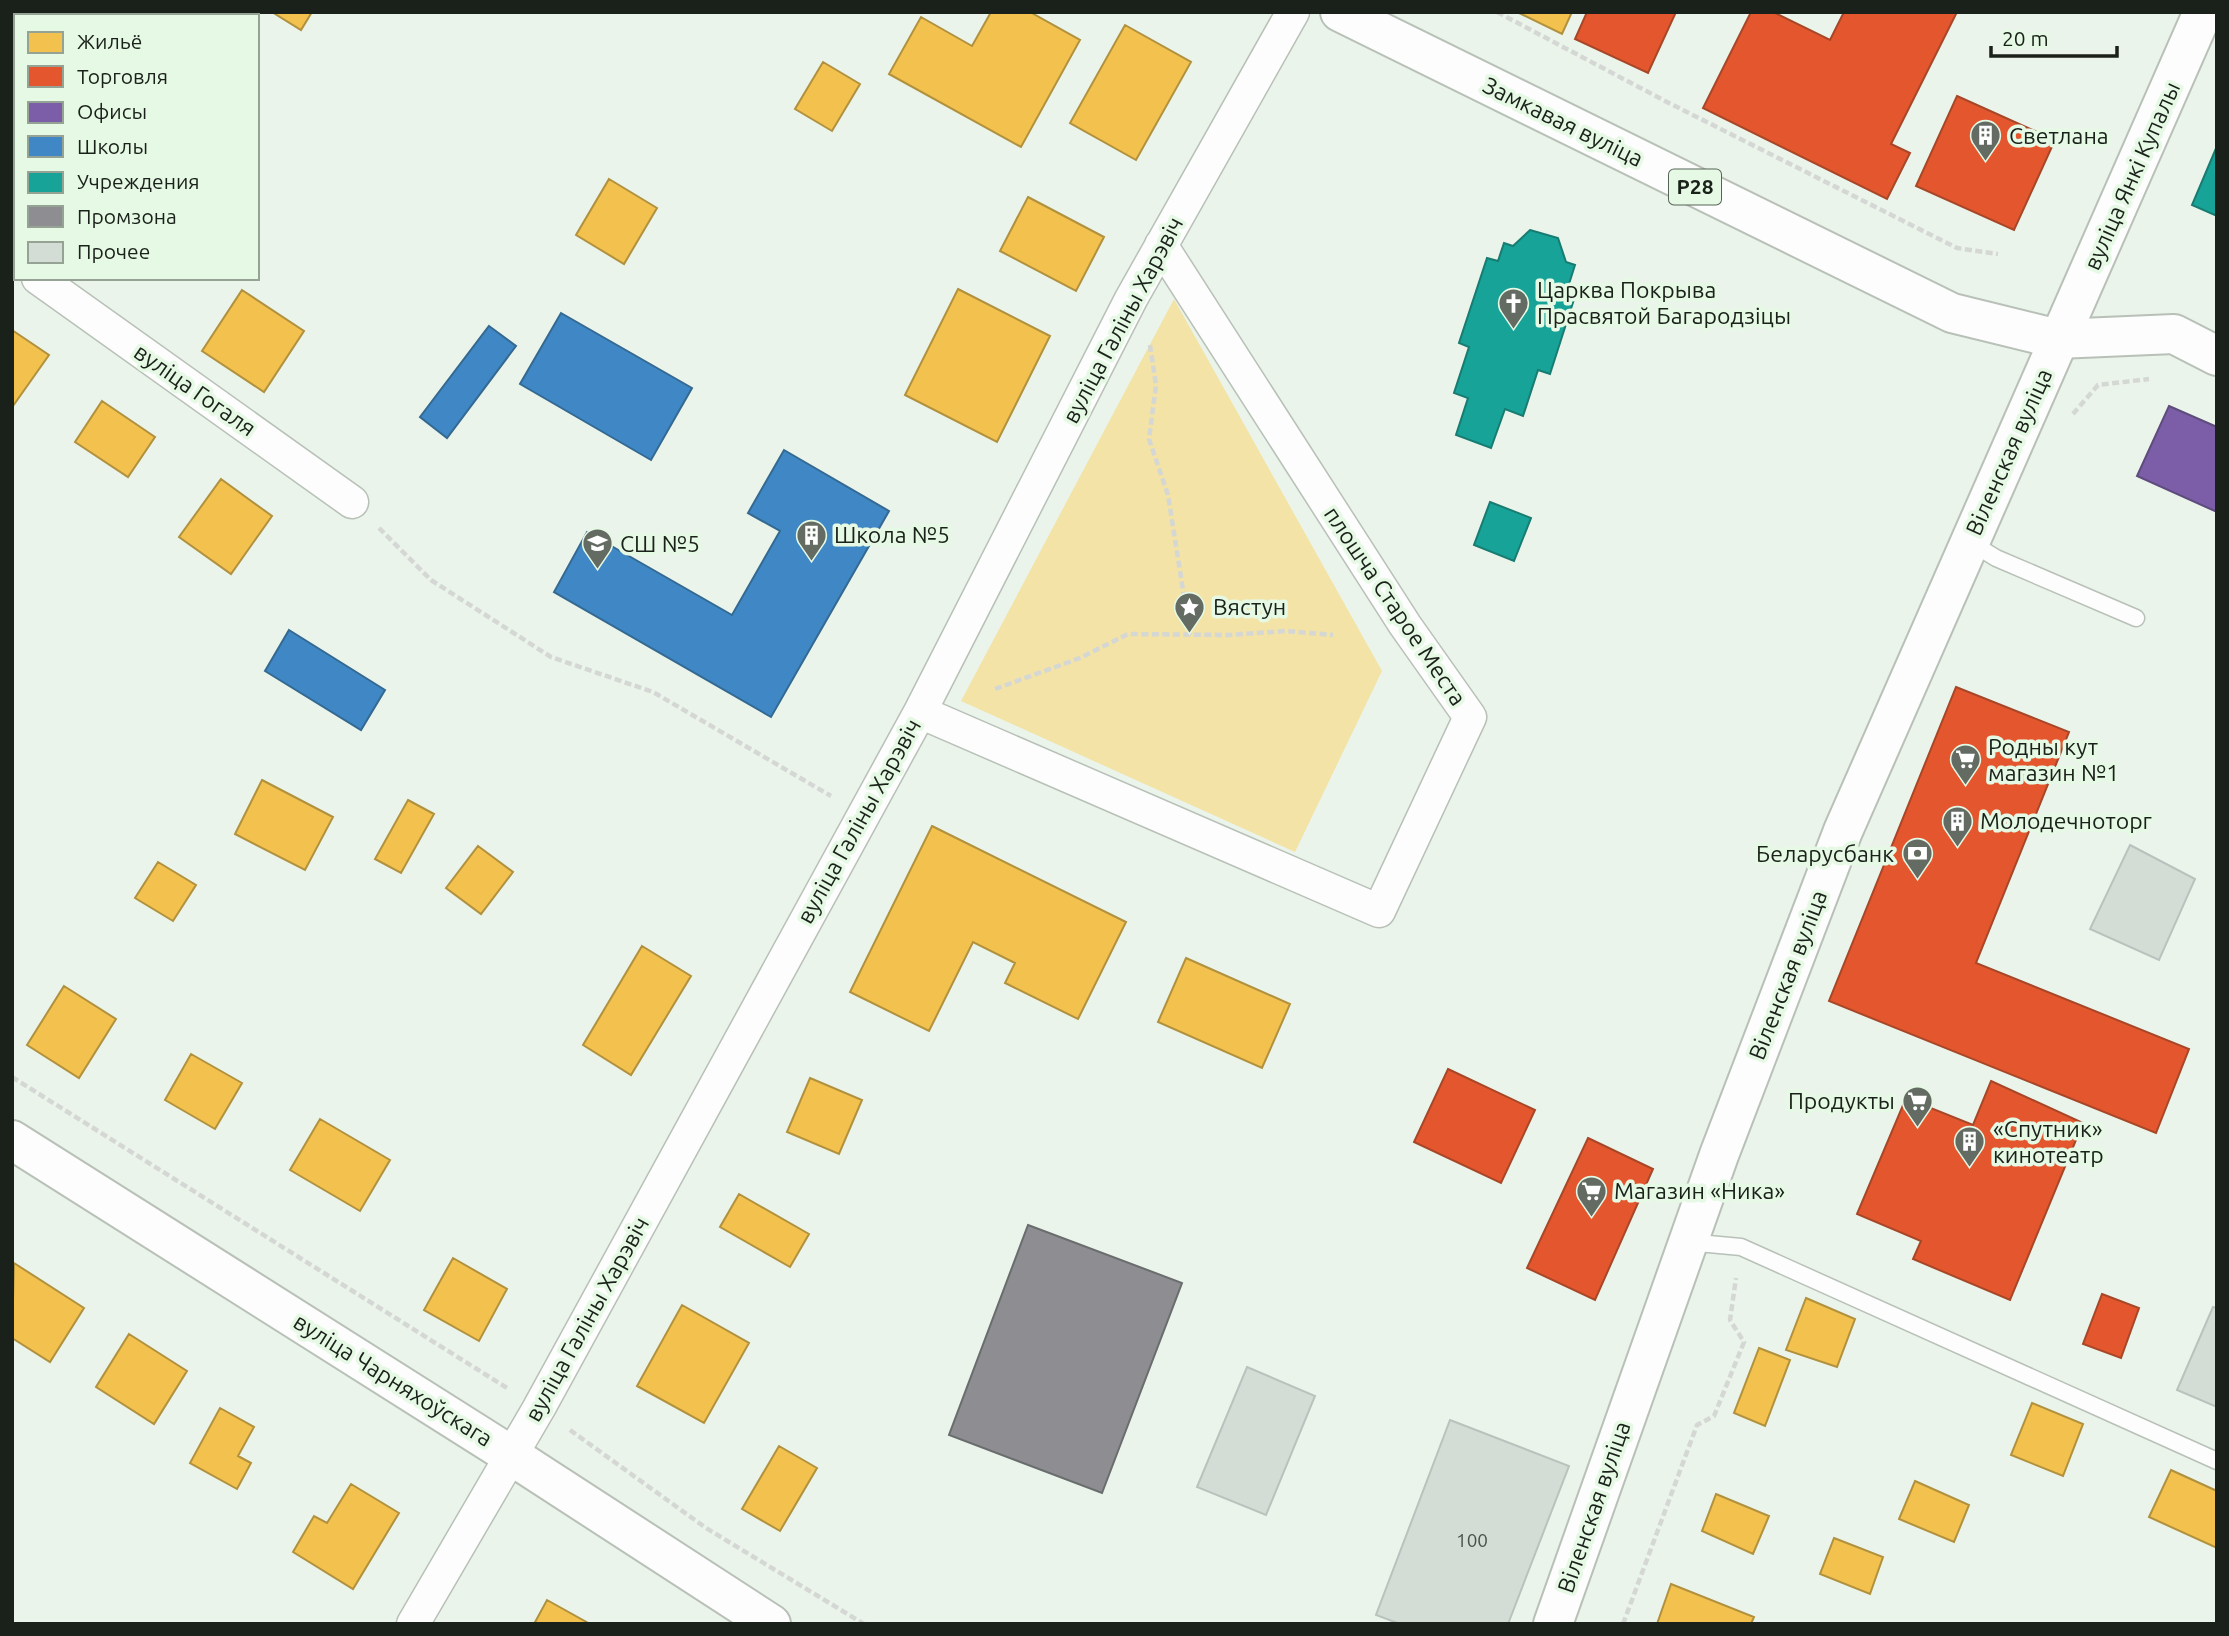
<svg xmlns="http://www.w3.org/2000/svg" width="2229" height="1636" viewBox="0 0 2229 1636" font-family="Ubuntu,sans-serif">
	<rect width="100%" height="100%" fill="#eaf4ea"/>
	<path fill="#f3e3a6" d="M1174,299L1382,671L1295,852L961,701Z"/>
	<path fill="#f2c14e" stroke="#b1913e" stroke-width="2" d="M272,12H312L301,30Z
		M991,12H1030L1080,40L1021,147L889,74L921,17L972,46Z
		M1517,12H1572L1562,34Z
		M1125,25L1191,62L1136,160L1070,123Z
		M823,62L860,84L832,131L795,109Z
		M609,179L657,208L624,264L576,235Z
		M1028,197L1104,237L1076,291L1000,251Z
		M958,289L1050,336L997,442L905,395Z
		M242,290L304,331L264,392L202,351Z
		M12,330L49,355L13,406L12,405Z
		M102,401L155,437L128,477L75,442Z
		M221,479L272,516L231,574L179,537Z
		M262,780L333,817L305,870L235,834Z
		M408,800L434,814L401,873L375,859Z
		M932,826L1126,922L1078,1019L1005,983L1015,963L973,942L929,1031L850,992Z
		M478,846L513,872L481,914L446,888Z
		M158,862L196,885L173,921L135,898Z
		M642,946L691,976L631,1075L583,1045Z
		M1186,958L1290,1004L1262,1068L1158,1022Z
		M64,986L116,1019L79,1078L27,1045Z
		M191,1054L242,1083L215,1129L165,1100Z
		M810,1078L862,1100L839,1154L787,1132Z
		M320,1119L390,1160L360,1211L290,1170Z
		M739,1194L809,1234L790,1267L720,1227Z
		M453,1258L507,1289L479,1341L424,1310Z
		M14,1263L84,1308L50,1362L12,1338Z
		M1806,1298L1855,1319L1837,1367L1786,1350Z
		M682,1305L749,1343L704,1423L637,1386Z
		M129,1334L187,1371L154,1424L96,1387Z
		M1759,1348L1790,1360L1765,1426L1734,1413Z
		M2032,1403L2083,1424L2063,1476L2011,1455Z
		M220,1408L254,1427L238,1456L251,1463L237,1489L190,1463Z
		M779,1446L817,1468L780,1531L742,1509Z
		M2171,1470L2217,1491V1548L2149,1517Z
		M1915,1481L1969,1505L1954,1542L1899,1519Z
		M351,1484L399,1513L353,1589L293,1552L314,1516L327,1523Z
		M1716,1494L1769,1516L1753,1554L1702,1531Z
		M1834,1538L1883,1557L1870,1594L1820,1574Z
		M1671,1584L1754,1617L1751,1624H1657Z
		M547,1600L590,1624H534Z"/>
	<path fill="#e4572e" stroke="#a74728" stroke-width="2" d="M1587,12H1676L1648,73L1575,39Z
		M1751,12H1773L1830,40L1844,12H1957L1891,144L1910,153L1887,199L1703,108Z
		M1957,96L2055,140L2014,230L1916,186Z
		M1956,687L2069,732L1976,963L2189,1049L2156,1133L1829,1001Z
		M1448,1069L1535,1110L1501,1183L1414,1142Z
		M1991,1081L2083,1123L2010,1300L1913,1259L1921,1241L1857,1214L1906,1098L1973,1125Z
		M1588,1138L1653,1169L1595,1300L1527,1268Z
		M2102,1294L2139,1308L2121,1358L2083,1344Z"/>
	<path fill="#7b5ea7" stroke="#5e4c7d" stroke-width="2" d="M2169,406L2217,427V512L2137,476Z"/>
	<path fill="#3f88c5" stroke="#346992" stroke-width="2" d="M561,313L692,388L651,460L520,384Z
		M489,326L516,346L447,438L420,417Z
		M784,450L889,511L771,717L554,592L587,532L732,615L780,531L748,513Z
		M289,630L385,690L361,730L265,671Z"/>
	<path fill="#17a398" stroke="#187c72" stroke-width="2" d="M2217,146V216L2192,205Z
		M1530,230L1558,238L1566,262L1575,265L1569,284L1578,287L1550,374L1538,370L1523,416L1505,409L1491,448L1456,435L1468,398L1454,393L1469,347L1459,343L1487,258L1498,261L1504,243L1513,246Z
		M1490,502L1531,518L1514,561L1474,545Z"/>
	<path fill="#8d8d92" stroke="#6a6d6e" stroke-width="2" d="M1028,1225L1182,1283L1102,1493L949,1435Z"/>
	<path fill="#d3ddd6" stroke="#b9c2bc" stroke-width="2" d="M2130,845L2195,879L2159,960L2090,929Z
		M2213,1307L2217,1308V1407L2177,1390Z
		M1247,1367L1315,1396L1266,1515L1197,1487Z
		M1450,1420L1569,1466L1508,1624H1400L1376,1615Z"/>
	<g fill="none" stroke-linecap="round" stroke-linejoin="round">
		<defs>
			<path id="service" d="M1970,542L1996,558L2136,618
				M1687,1242L1741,1247L2217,1461"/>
			<path id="minor" d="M129,16L131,12
				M12,183L16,178
				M12,260L16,262
				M38,278L352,502
				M920,712L1379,911L1470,717L1405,625L1161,245
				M413,1624L539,1408L920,712L1131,299L1293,12"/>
			<path id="tertiary" d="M2058,339L2174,334L2217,356"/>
			<path id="primary" d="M1340,12L1952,313L2058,339
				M12,1140L512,1456L771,1624
				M1553,1624L1719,1155L1843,831L2203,12"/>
		</defs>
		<use href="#service" stroke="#b8c0b8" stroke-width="19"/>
		<use href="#minor" stroke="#b8c0b8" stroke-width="35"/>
		<use href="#tertiary" stroke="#b8c0b8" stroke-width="42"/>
		<use href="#primary" stroke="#b8c0b8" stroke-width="42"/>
		<path stroke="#d4d7d4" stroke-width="4.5" stroke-dasharray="7 3.5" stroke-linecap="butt" d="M1497,12L1667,102L1957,248L1998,254
			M1150,345L1156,385L1149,439L1168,495L1190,635
			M2073,414L2098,385L2149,379
			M379,528L431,580L551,657L653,692L831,796
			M995,689L1080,658L1128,634L1229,635L1286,631L1333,635
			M12,1077L507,1388
			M570,1430L706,1528L864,1624
			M1623,1624L1697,1425L1714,1416L1744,1342L1730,1320L1736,1278"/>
		<use href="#service" stroke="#fcfdfc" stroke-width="16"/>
		<use href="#minor" stroke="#fcfdfc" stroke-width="32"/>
		<use href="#tertiary" stroke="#fcfdfc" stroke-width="38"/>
		<use href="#primary" stroke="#fcfdfc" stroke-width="38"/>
	</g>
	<defs>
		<symbol id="building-pin" viewBox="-11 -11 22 30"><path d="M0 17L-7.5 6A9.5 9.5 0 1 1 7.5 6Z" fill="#636b63" stroke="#e6f9e5"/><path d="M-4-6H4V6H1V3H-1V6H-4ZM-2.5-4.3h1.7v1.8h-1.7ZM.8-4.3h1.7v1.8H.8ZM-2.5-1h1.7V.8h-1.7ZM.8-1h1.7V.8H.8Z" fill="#fff"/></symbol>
		<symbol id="church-pin" viewBox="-11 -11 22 30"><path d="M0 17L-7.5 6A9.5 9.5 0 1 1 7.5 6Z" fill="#636b63" stroke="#e6f9e5"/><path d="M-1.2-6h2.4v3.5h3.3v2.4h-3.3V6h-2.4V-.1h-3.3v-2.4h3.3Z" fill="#fff"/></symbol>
		<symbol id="school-pin" viewBox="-11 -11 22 30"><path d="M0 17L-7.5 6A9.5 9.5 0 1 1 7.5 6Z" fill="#636b63" stroke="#e6f9e5"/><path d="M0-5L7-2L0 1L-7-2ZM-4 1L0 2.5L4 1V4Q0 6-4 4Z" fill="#fff"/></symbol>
		<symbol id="sight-pin" viewBox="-11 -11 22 30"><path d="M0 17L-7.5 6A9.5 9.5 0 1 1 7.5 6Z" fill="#636b63" stroke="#e6f9e5"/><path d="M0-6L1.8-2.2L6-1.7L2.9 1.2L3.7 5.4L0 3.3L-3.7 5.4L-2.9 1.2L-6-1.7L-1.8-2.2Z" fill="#fff"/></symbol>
		<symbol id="supermarket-pin" viewBox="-11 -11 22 30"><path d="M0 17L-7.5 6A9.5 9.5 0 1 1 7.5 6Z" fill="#636b63" stroke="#e6f9e5"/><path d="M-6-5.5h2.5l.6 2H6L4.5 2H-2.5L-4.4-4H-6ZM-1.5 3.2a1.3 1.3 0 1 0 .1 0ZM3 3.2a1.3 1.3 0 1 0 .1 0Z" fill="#fff"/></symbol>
		<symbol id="bank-pin" viewBox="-11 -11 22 30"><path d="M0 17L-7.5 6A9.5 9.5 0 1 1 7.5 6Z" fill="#636b63" stroke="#e6f9e5"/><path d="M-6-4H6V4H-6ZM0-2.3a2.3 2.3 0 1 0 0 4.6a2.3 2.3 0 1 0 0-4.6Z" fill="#fff"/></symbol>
	</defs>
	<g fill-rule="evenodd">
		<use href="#building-pin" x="1968" y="118" width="35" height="47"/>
		<use href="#church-pin" x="1496" y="286" width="35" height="47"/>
		<use href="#building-pin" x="794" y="518" width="35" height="47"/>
		<use href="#school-pin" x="580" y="526" width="35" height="47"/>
		<use href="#sight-pin" x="1172" y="590" width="35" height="47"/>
		<use href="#supermarket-pin" x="1948" y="742" width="35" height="47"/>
		<use href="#building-pin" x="1940" y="804" width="35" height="47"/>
		<use href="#bank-pin" x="1900" y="836" width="35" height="47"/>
		<use href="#supermarket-pin" x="1900" y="1084" width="35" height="47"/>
		<use href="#building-pin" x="1952" y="1124" width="35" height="47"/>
		<use href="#supermarket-pin" x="1574" y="1174" width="35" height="47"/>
	</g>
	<g text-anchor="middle" stroke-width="7" stroke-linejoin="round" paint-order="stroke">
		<g font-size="19" fill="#49514a">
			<text x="1472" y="1547">100</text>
		</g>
		<rect fill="#e6f9e5" stroke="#576257" stroke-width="2" x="1669" y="169.5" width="52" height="35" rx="5"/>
		<g font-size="21" font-weight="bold" fill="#1a211a">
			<text x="1695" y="194">Р28</text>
		</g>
		<g font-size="23" fill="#1a211a" stroke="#e6f9e5">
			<text transform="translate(1563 122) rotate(26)" y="8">Замкавая вуліца</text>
			<text transform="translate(2132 176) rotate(-66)" y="8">вуліца Янкі Купалы</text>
			<text transform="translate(1123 320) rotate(-62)" y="8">вуліца Галіны Харэвіч</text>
			<text transform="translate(195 390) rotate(35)" y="8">вуліца Гогаля</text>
			<text transform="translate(2009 452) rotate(-66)" y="8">Віленская вуліца</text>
			<text transform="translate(1395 606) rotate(56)" y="8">плошча Старое Места</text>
			<text transform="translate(859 821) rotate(-61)" y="8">вуліца Галіны Харэвіч</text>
			<text transform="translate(1788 975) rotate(-69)" y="8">Віленская вуліца</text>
			<text transform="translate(587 1319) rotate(-61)" y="8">вуліца Галіны Харэвіч</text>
			<text transform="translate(393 1380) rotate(32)" y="8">вуліца Чарняхоўскага</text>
			<text transform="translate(1594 1507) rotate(-71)" y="8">Віленская вуліца</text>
		</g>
		<g font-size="23" fill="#1a211a" stroke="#e6f9e5" text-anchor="start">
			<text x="2009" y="144">Светлана</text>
			<text x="1537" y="298">Царква Покрыва<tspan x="1537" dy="26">Прасвятой Багародзіцы</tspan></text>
			<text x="834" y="543">Школа №5</text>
			<text x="620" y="552">СШ №5</text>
			<text x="1213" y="615">Вястун</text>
			<text x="1988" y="755">Родны кут<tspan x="1988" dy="26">магазин №1</tspan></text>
			<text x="1980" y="829">Молодечноторг</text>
			<text x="1894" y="862" text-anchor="end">Беларусбанк</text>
			<text x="1895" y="1109" text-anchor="end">Продукты</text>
			<text x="1993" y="1137">«Спутник»<tspan x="1993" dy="26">кинотеатр</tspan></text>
			<text x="1614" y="1199">Магазин «Ника»</text>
		</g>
	</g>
	<rect width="2229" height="1636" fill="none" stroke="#1a211a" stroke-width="28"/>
	<rect x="14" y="14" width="245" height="266" fill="#e6f9e5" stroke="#94a394" stroke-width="2"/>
	<rect x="28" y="32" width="35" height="21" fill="#f2c14e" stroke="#94a394" stroke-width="2"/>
	<text x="77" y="49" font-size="21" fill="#1a211a">Жильё</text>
	<rect x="28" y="66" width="35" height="21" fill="#e4572e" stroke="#94a394" stroke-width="2"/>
	<text x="77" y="84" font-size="21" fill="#1a211a">Торговля</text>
	<rect x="28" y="102" width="35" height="21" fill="#7b5ea7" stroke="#94a394" stroke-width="2"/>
	<text x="77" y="119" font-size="21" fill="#1a211a">Офисы</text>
	<rect x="28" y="136" width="35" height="21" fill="#3f88c5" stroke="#94a394" stroke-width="2"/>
	<text x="77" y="154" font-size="21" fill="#1a211a">Школы</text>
	<rect x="28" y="172" width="35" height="21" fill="#17a398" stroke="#94a394" stroke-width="2"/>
	<text x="77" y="189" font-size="21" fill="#1a211a">Учреждения</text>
	<rect x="28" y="206" width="35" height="21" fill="#8d8d92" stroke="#94a394" stroke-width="2"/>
	<text x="77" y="224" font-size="21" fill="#1a211a">Промзона</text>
	<rect x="28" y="242" width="35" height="21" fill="#d3ddd6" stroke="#94a394" stroke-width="2"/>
	<text x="77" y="259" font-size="21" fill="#1a211a">Прочее</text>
	<path d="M1991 46v10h126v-10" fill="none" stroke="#1a211a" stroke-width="3.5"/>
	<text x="2002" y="46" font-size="21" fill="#1a211a" stroke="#e6f9e5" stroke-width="5" paint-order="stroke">20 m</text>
</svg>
